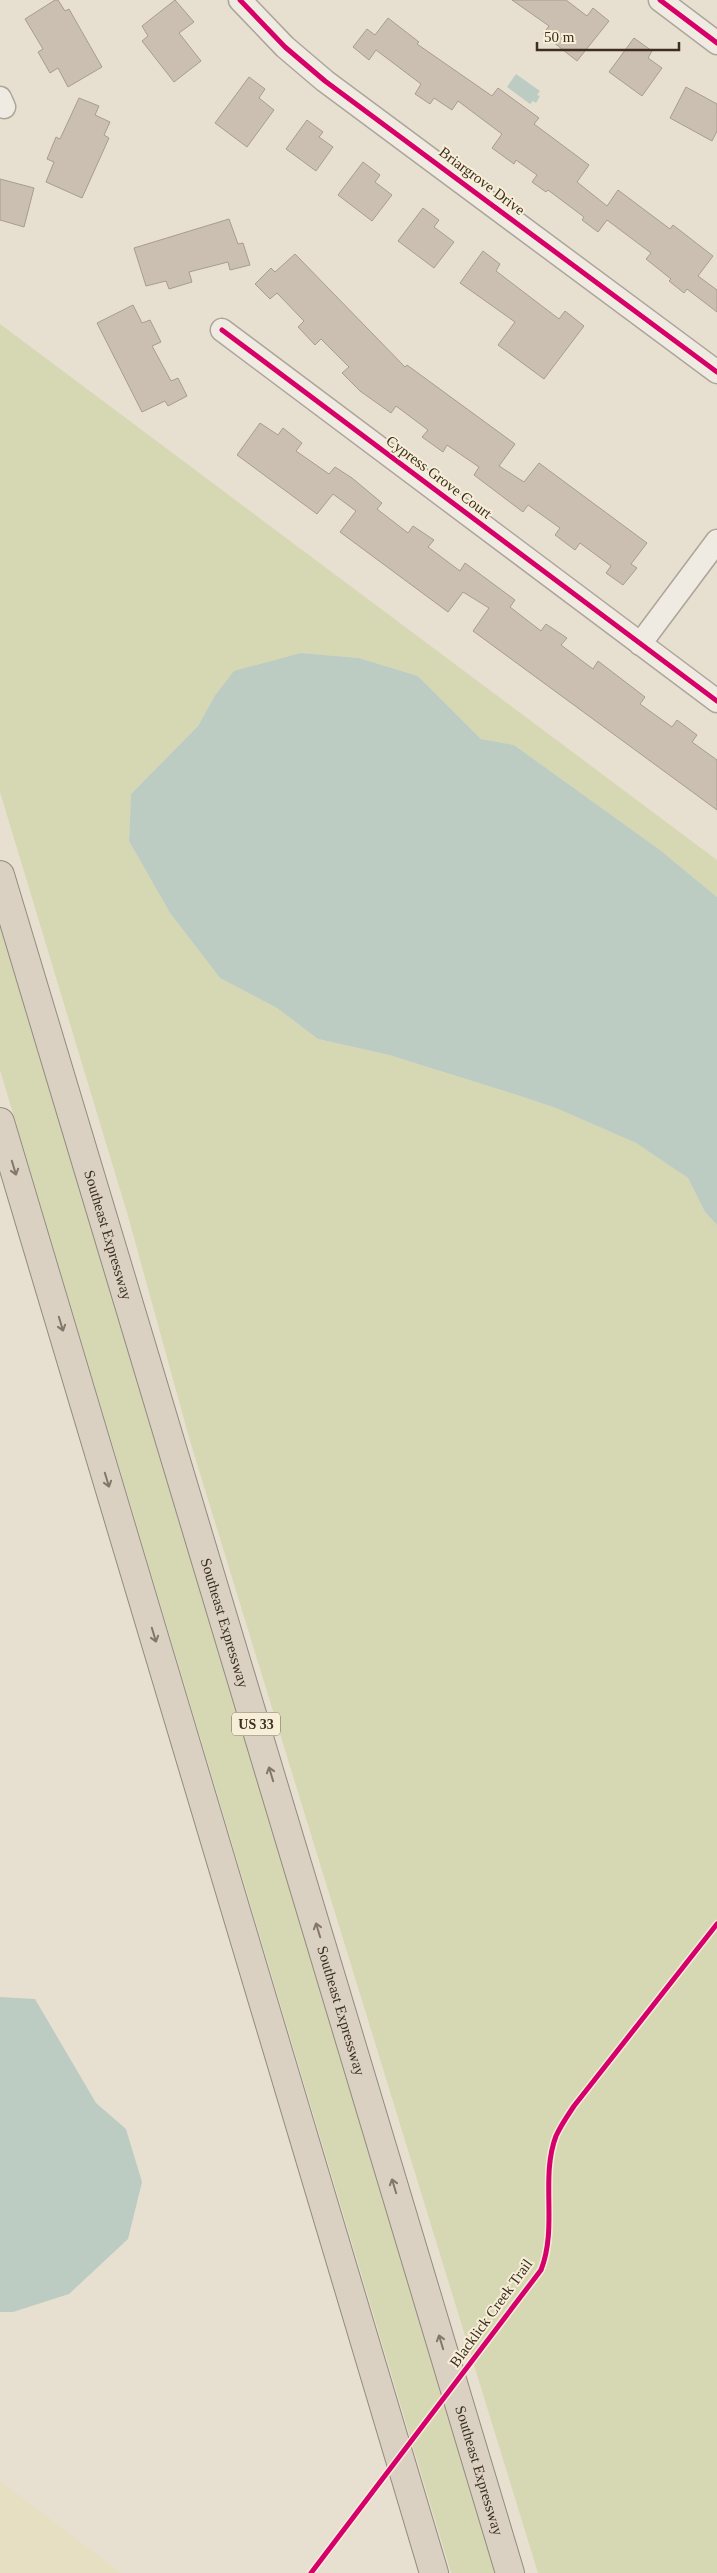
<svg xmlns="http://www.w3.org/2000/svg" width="717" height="2573" viewBox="0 0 717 2573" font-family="'Times New Roman',serif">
	<rect width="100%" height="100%" fill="#e7e0d1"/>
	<path fill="#e6dfc2" d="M0,2481L121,2573H0Z"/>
	<path fill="#d6d7b3" d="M0,324L717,860V897L660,850L514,745L481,739L418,676L359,658L301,653L214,697L198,726L131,794L129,841L170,913L220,978L277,1008L318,1039L389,1055L517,1095L556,1108L636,1143L688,1178L705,1212L717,1225V2573H538L190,1441L128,1216L0,792Z
		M0,919L496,2573H451L0,1070Z"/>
	<path fill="#bcccc2" d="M516,74L540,91L537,95L540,96L536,103L533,101L530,104L507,87Z
		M301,653L359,658L418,676L481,739L514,745L660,850L717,897V1225L705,1212L688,1178L636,1143L556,1108L517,1095L389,1055L318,1039L277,1008L220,978L170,913L129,841L131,794L198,726L214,697L234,671Z
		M0,1997L35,1999L96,2103L126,2129L142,2182L128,2239L69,2294L13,2312H0Z"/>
	<path fill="#cbbfb2" stroke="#a89c90" d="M55,0H58L65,11L69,9L102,67L68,87L58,68L50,73L38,52L43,49L25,19Z
		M175,0L194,22L179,33L201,61L174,82L142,41L148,36L142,26Z
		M512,0H566L587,16L593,8L609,21L577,61L543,34L549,26Z
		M388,18L419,42L417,44L492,96L498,88L539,118L534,124L589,165L577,182L607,206L618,190L670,229L673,225L713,256L698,276L717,290V312L687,289L684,293L669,281L671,279L646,259L651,253L607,220L598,232L582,220L584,217L548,190L546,192L532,182L537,175L516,160L514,164L492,148L502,134L458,101L452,110L434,98L430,104L415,94L421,84L376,50L369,60L353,47L367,29L375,35Z
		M634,38L652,51L648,58L662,68L642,96L609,72Z
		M249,77L265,89L259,98L274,110L247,147L215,123Z
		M686,87L717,104V131L712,141L670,118Z
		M79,98L99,106L95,115L110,122L104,135L109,138L82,198L46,182L54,162L47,159L56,137L60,139Z
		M307,120L323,132L319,137L333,147L316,171L286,149Z
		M363,162L380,175L375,182L392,195L372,221L338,195Z
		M0,179L34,188L24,227L0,220Z
		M423,208L439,220L434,227L454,242L434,268L398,241Z
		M229,219L238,244L243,243L250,265L230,270L228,262L189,272L192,282L169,289L166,281L146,286L134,248Z
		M483,251L500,264L496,271L559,319L565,311L584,326L544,379L498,345L515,322L460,283Z
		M295,254L405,367L407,365L515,444L499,466L524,482L539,463L647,543L631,564L637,568L623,585L606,573L611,566L580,543L575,550L555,535L560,528L528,505L523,512L474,475L479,467L447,445L443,452L422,437L428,430L396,406L391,413L360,391L342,373L349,367L321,339L315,345L298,327L304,321L277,293L270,299L255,284L271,268L275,272Z
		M133,305L142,323L150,320L161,342L152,346L171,381L178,378L187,396L168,406L165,401L142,412L97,323Z
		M260,423L278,435L283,428L302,443L296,451L329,474L335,467L352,478L382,503L377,509L408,533L413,526L434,540L428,547L460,571L465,563L515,600L510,607L541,631L546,624L567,638L561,645L593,669L598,661L645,697L640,704L672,727L677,720L697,735L692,742L717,760V810L473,631L489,608L463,592L448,612L340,532L356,511L333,494L317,514L237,455Z"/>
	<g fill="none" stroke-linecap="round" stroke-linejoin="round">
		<defs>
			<path id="minor" d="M240,0L285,47L325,81L717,372
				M660,0L717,43
				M0,98L4,107
				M222,330L717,701
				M640,644L717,541"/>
			<g id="motorway">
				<path id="s1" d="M0,875L510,2573"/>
				<path d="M0,1122L434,2573"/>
			</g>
		</defs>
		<use href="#minor" stroke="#ada599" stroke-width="25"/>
		<use href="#motorway" stroke="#928b80" stroke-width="30"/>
		<use href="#minor" stroke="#efebe3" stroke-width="22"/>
		<use href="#motorway" stroke="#dad1c2" stroke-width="28"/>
		<defs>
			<path id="cycleway" d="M240,0L285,47L325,81L717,372
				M660,0L717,43
				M222,330L717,701
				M311,2573L541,2270C558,2227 540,2178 556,2136C561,2125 568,2115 574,2106L717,1924"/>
		</defs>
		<use href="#cycleway" stroke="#f7eed8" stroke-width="8"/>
		<use href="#cycleway" stroke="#d6006c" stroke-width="5"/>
	</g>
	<defs><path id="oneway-shaft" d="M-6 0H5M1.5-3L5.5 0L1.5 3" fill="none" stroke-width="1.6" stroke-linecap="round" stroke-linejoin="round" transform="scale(1.25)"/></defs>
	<g stroke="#847769">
		<use href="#oneway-shaft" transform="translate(14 1168) rotate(73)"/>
		<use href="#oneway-shaft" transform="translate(61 1324) rotate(73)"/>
		<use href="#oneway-shaft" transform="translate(107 1480) rotate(73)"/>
		<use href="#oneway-shaft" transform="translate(154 1635) rotate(73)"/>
		<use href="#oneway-shaft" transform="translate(271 1774) rotate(-107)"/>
		<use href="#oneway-shaft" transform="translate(318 1930) rotate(-107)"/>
		<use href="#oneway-shaft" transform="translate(394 2186) rotate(-107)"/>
		<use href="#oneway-shaft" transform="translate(441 2342) rotate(-107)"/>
	</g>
	<g text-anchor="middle" stroke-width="4" stroke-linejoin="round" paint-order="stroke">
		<rect fill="#f7eed8" stroke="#756857" stroke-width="1" x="232" y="1712.5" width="48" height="23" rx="4"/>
		<g font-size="14" font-weight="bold" fill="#3d2e20">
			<text x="256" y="1729">US 33</text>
		</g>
		<g font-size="15" fill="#3d2e20" stroke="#f7eed8">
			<text transform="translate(482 181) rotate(37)" y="5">Briargrove Drive</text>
			<text transform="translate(439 477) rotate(37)" y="5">Cypress Grove Court</text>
			<text dy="5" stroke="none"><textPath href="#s1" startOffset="376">Southeast Expressway</textPath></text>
			<text dy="5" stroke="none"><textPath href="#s1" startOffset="781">Southeast Expressway</textPath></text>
			<text dy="5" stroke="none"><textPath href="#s1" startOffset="1186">Southeast Expressway</textPath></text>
			<text transform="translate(491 2313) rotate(-54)" y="5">Blacklick Creek Trail</text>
			<text dy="5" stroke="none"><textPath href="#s1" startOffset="1666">Southeast Expressway</textPath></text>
		</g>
	</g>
	<path d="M537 42v8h142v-8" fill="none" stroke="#3d2e20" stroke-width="2.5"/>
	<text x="544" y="42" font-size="15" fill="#3d2e20" stroke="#f7eed8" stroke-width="4" paint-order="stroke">50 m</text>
</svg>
